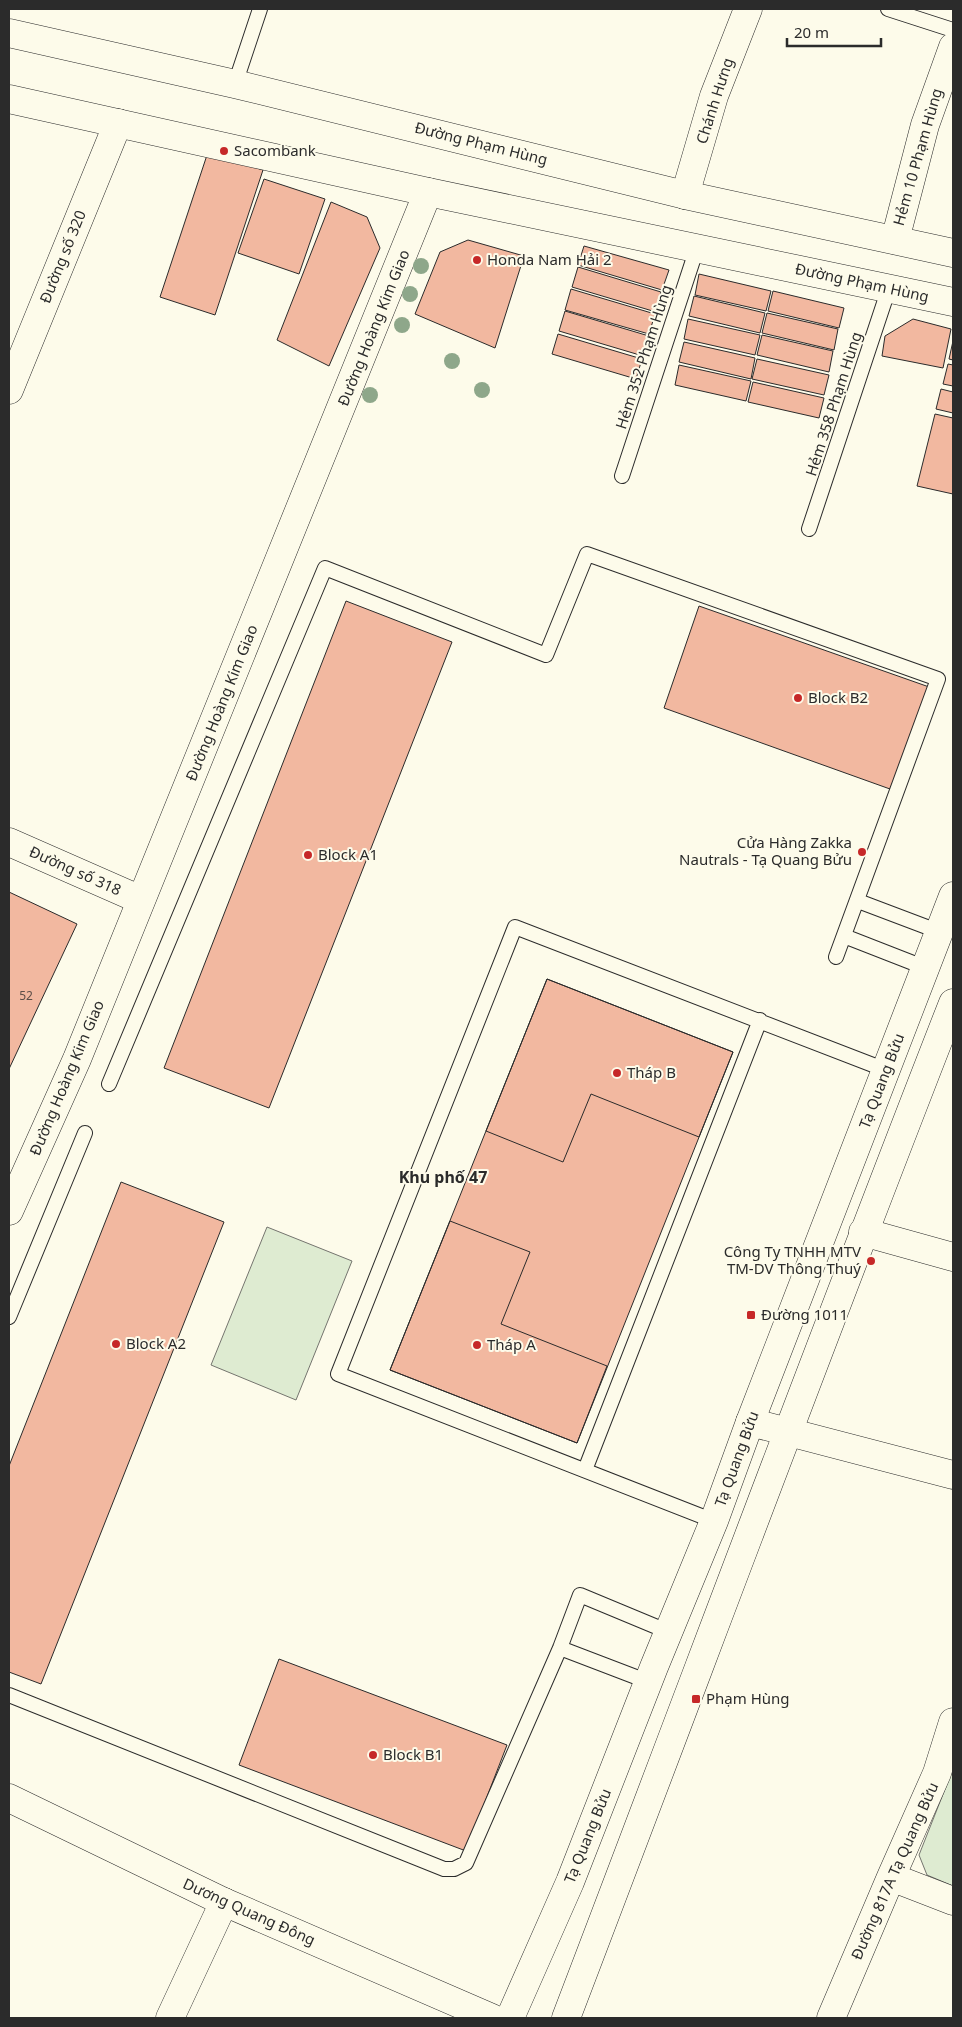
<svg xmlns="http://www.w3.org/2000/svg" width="962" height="2027" font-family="'Noto Sans',sans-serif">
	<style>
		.green { fill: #deebd1; stroke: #74746e }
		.building { fill: #f2b8a0; stroke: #2b2b2b }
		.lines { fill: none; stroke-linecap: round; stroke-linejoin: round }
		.service-casing { stroke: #2b2b2b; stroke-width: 16 }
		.minor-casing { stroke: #2b2b2b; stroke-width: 29 }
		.tertiary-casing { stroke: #2b2b2b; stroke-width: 29 }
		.secondary-casing { stroke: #2b2b2b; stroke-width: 29 }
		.primary-casing { stroke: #2b2b2b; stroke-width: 29 }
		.service { stroke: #fdfbea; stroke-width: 14 }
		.minor { stroke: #fdfbea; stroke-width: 28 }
		.tertiary { stroke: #fdfbea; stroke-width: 28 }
		.secondary { stroke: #fdfbea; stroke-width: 28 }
		.primary { stroke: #fdfbea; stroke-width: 28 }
		.tree { fill: #8ea78a }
		.poi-dot { fill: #c62828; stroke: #fdfbea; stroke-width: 2 }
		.labels { text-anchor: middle; stroke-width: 4; stroke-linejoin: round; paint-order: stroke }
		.number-label { font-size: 12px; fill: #5d4e48 }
		.street-label { font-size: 15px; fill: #2b2b2b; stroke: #fdfbea }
		.poi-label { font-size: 15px; fill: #2b2b2b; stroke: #fdfbea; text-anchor: start }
		.neighbourhood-label { font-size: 16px; font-weight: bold; fill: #2b2b2b; stroke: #fdfbea }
	</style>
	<rect width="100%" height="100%" fill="#fdfbea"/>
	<!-- green -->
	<path class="green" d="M267,1227L352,1261L296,1400L211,1365Z
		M953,1769V1886L927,1875L919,1855Z"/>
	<!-- building -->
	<path class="building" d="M208,152L263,170L215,315L160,297Z
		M264,179L325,199L299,274L238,253Z
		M331,202L367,217L380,248L329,366L277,340Z
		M468,240L524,256L495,348L415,314L440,252Z
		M584,246L669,270L662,290L578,265Z
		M578,267L661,292L656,312L572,287Z
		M699,274L771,291L766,311L695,295Z
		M571,289L655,314L649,334L565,310Z
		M773,291L844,308L839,328L768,311Z
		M694,296L765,313L760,333L689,316Z
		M565,311L649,336L643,356L559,331Z
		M767,313L838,329L834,350L762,333Z
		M688,319L760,335L755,355L684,339Z
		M913,319L951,329L943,368L882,356L885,336Z
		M558,334L642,359L636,379L552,354Z
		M762,335L833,351L829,372L757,355Z
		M953,341V360L949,359Z
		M684,342L755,358L751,379L679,362Z
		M757,359L829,375L824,395L752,379Z
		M948,364L953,365V386L943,384Z
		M679,365L751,381L746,401L675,385Z
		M753,382L824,398L819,418L748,402Z
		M941,389L953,392V413L936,409Z
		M935,414L953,418V494L917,486Z
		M346,601L452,642L269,1108L164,1068Z
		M699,606L932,688L890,789L664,708Z
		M9,892L77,924L9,1069Z
		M547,979L733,1052L577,1443L390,1370Z
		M547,979L733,1052L699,1137L591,1094L563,1162L486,1131Z
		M121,1182L224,1222L41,1684L9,1672V1466Z
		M450,1221L530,1252L501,1324L607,1366L577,1443L390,1370Z
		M279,1659L507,1745L466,1851L239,1765Z"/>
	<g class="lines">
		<!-- service casing -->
		<g class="service-casing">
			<path id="service" d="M888,9L953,30
				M235,84L260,9
				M622,476L697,248
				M809,529L889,288
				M858,901L940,932
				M844,936L926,968
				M109,1084L325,568L546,655L587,554L938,679L836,957
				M9,1317L85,1133
				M585,1470L760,1020
				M714,1521L338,1374L515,927L886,1070
				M560,1648L649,1682
				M9,1695L444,1869H454L466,1863L560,1648L580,1595L669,1632"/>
		</g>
		<!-- minor casing -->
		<g class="minor-casing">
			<path id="minor" d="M685,195L714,96L748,9
				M895,240L925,125L953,47
				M9,390L118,123
				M9,842L141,900
				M9,1211L77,1059L428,192
				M863,1232L953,1257
				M750,1422L953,1475
				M891,1877L953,1901
				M170,2018L224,1902
				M831,2018L891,1877L937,1773L953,1722"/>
		</g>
		<!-- tertiary casing -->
		<g class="tertiary-casing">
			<path id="tertiary" d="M9,1798L224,1902L492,2018"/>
		</g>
		<!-- secondary casing -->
		<g class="secondary-casing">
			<path id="secondary" d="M510,2018L570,1882L654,1667L714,1521L750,1422L953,896
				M566,2018C695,1680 821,1340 953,1003"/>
		</g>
		<!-- primary casing -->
		<g class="primary-casing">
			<path id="primary" d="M9,33L235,84L685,195L953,253
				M9,99L428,192L953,302"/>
		</g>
		<!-- service -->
		<use href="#service" class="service"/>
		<!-- minor -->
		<use href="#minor" class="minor"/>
		<!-- tertiary -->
		<use href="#tertiary" class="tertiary"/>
		<!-- secondary -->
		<use href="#secondary" class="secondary"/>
		<!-- primary -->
		<use href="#primary" class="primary"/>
	</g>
	<!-- trees -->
	<g class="tree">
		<circle cx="421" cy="266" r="8"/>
		<circle cx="410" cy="294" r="8"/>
		<circle cx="402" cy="325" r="8"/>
		<circle cx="452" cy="361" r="8"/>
		<circle cx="482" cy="390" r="8"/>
		<circle cx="370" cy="395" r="8"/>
	</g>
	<!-- markers -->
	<g class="poi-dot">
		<circle cx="224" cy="151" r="5"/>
		<circle cx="477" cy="260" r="5"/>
		<circle cx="798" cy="698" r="5"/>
		<circle cx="862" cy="852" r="5"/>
		<circle cx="308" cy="855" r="5"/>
		<circle cx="617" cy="1073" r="5"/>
		<circle cx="871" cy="1261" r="5"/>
		<rect x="746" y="1310" width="10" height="10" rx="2.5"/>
		<circle cx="116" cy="1344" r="5"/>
		<circle cx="477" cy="1345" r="5"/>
		<rect x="691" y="1694" width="10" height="10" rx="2.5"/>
		<circle cx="373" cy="1755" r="5"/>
	</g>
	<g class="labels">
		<!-- number labels -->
		<g class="number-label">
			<text x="26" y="1000">52</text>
		</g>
		<!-- street labels -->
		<g class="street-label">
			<text transform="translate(715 101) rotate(-72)" y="5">Chánh Hưng</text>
			<text transform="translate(481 144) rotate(14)" y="5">Đường Phạm Hùng</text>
			<text transform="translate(918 157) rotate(-74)" y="5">Hẻm 10 Phạm Hùng</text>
			<text transform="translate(63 257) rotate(-68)" y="5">Đường số 320</text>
			<text transform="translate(862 283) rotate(12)" y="5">Đường Phạm Hùng</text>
			<text transform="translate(374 328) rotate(-68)" y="5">Đường Hoàng Kim Giao</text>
			<text transform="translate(644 357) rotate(-72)" y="5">Hẻm 352 Phạm Hùng</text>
			<text transform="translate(834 404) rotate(-72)" y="5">Hẻm 358 Phạm Hùng</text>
			<text transform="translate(222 703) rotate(-68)" y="5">Đường Hoàng Kim Giao</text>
			<text transform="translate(75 871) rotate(24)" y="5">Đường số 318</text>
			<text transform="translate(67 1078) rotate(-67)" y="5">Đường Hoàng Kim Giao</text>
			<text transform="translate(882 1081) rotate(-69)" y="5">Tạ Quang Bửu</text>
			<text transform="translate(737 1459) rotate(-70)" y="5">Tạ Quang Bửu</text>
			<text transform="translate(588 1836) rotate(-68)" y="5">Tạ Quang Bửu</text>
			<text transform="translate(895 1871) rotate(-66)" y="5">Đường 817A Tạ Quang Bửu</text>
			<text transform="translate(249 1912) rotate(24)" y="5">Dương Quang Đông</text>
		</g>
		<!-- poi labels -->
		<g class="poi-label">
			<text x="234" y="156">Sacombank</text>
			<text x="487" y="265">Honda Nam Hải 2</text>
			<text x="808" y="703">Block B2</text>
			<text x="852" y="848" text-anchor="end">Cửa Hàng Zakka<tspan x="852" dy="17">Nautrals - Tạ Quang Bửu</tspan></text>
			<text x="318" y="860">Block A1</text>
			<text x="627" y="1078">Tháp B</text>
			<text x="861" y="1257" text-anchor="end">Công Ty TNHH MTV<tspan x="861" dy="17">TM-DV Thông Thuý</tspan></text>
			<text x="761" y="1320">Đường 1011</text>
			<text x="126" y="1349">Block A2</text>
			<text x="487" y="1350">Tháp A</text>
			<text x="706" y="1704">Phạm Hùng</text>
			<text x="383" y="1760">Block B1</text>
		</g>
		<!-- neighbourhood labels -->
		<g class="neighbourhood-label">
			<text x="443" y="1183">Khu phố 47</text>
		</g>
	</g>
	<!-- border -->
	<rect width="962" height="2027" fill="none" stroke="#2b2b2b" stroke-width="20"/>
	<!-- scale -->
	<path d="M787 38v8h94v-8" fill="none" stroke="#2b2b2b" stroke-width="2.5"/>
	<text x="794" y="38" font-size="15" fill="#2b2b2b" stroke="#fdfbea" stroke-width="4" paint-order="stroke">20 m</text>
</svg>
